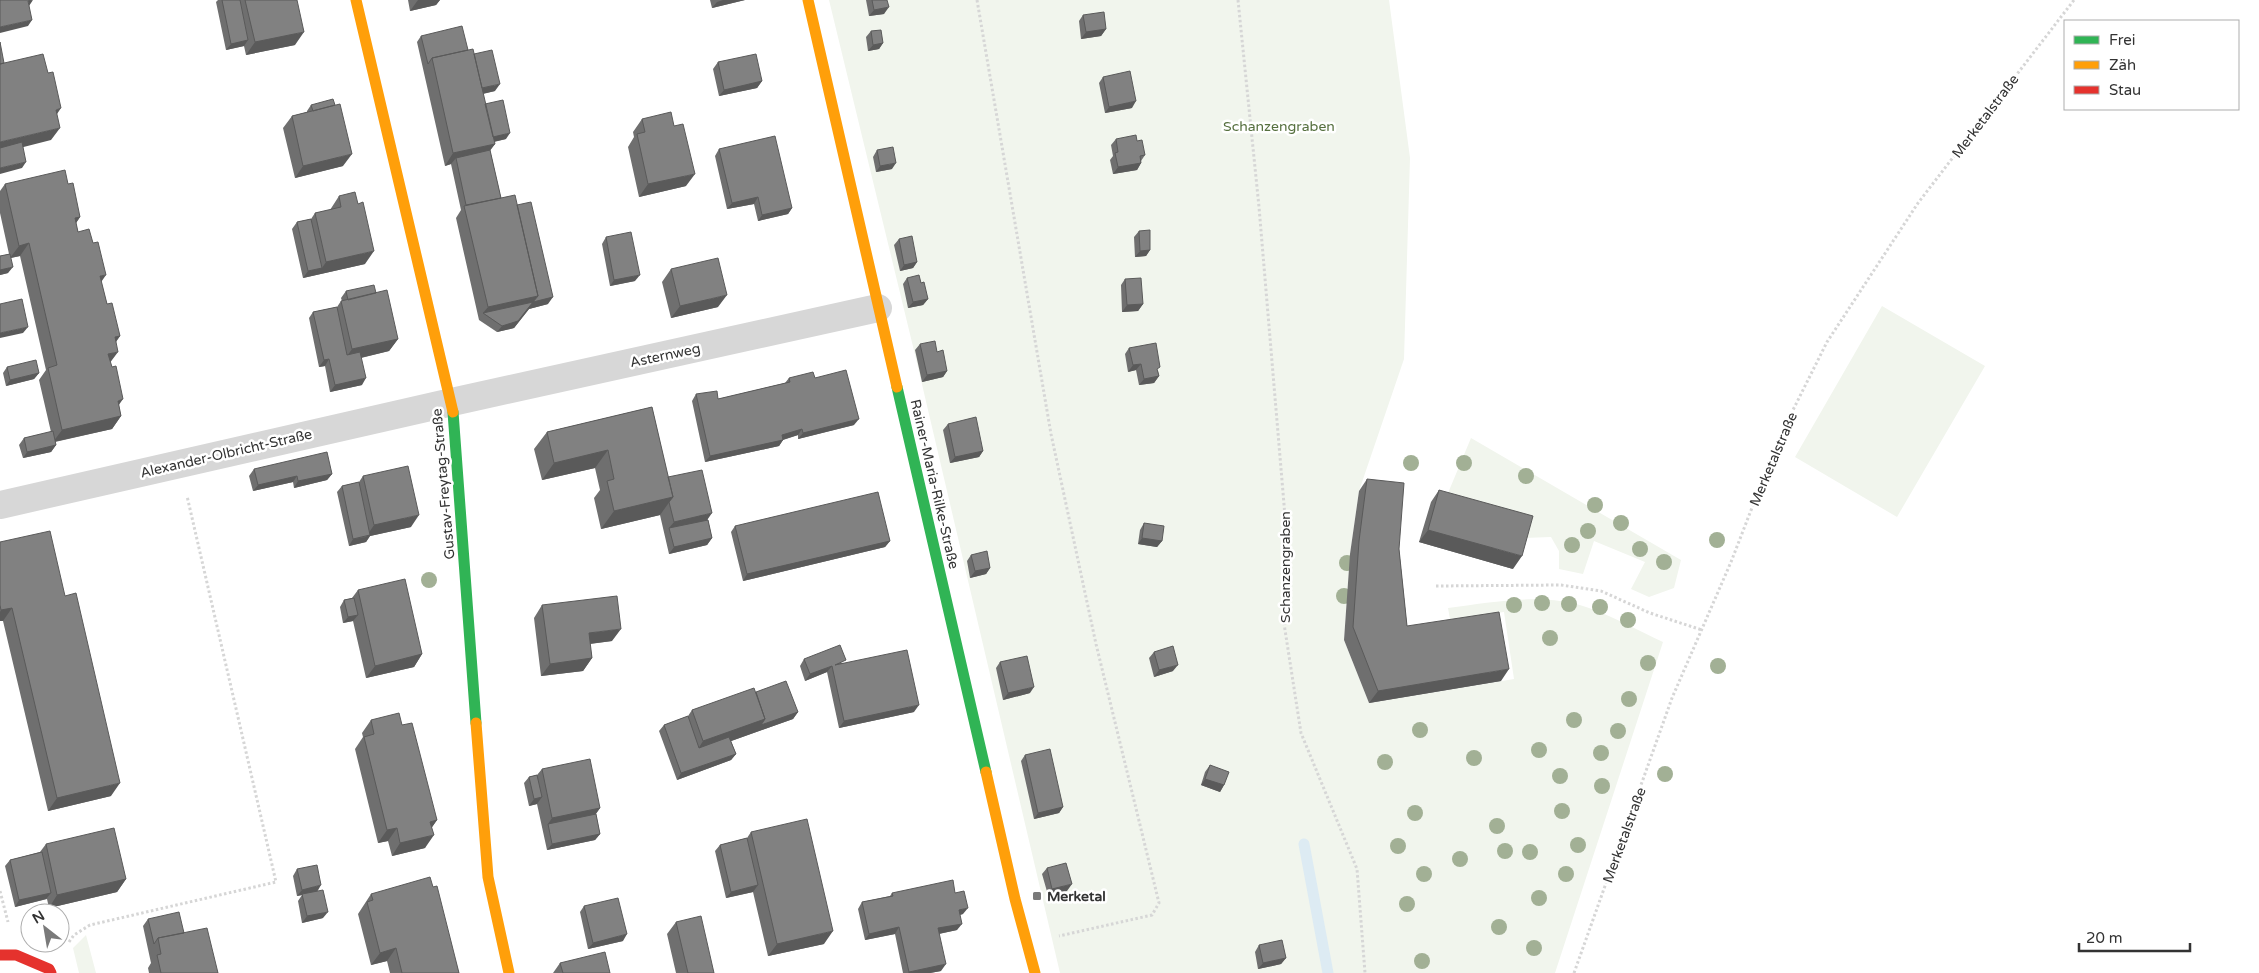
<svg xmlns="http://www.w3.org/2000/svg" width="2259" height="973" font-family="'Varela Round',sans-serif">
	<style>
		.green { fill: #f1f5ed }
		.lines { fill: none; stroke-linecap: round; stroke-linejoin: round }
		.stream { stroke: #ddebf3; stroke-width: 11 }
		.path { stroke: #d6d6d6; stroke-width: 3; stroke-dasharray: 2.5 2.5; stroke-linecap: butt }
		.street { stroke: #d7d7d7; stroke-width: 28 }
		.fast { stroke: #30b455; stroke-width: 11 }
		.slow { stroke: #ff9f0a; stroke-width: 11 }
		.jam { stroke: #e5322d; stroke-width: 11 }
		.tree { fill: #a2b095 }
		.wall { fill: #6f6f6f }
		.shaded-wall { fill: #5a5a5a }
		.building { fill: #818181; stroke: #5a5a5a }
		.poi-dot { fill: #7a7a7a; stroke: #fff; stroke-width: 2 }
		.labels { text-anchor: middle; stroke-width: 5; stroke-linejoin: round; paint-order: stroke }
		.street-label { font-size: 14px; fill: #333; stroke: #fff }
		.park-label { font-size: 14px; fill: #56703f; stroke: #fff }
		.poi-label { font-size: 14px; font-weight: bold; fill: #333; stroke: #fff; text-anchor: start }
	</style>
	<rect width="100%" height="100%" fill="#fff"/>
	<!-- green -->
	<path class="green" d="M829,0H1389L1410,158L1404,359L1359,491L1350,554L1344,640L1369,703L1514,679L1504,612L1450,619L1448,608C1494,602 1544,592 1589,608C1614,617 1639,631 1663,642L1555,973H1060L917,363Z
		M1882,306L1985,366L1897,517L1795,457Z
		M1471,438L1681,560L1674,588L1649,597L1631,589L1645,562L1594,541L1583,574L1559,569V551L1551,537L1522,538L1443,505Z
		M86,935L96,973H79L73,948Z"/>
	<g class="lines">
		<!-- stream -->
		<path class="stream" d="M1304,844L1328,973"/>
		<!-- path -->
		<path class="path" d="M977,0L1051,434L1096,644L1159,903L1152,915L1059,936
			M1238,0L1259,207L1287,540L1283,617L1301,733L1357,869L1365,973
			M1436,586L1561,585L1601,591L1650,613L1702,630
			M0,891L8,922
			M69,942L74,935L90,925L276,882L187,496
			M1574,973L1672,698L1731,562L1779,438L1827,342L1918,203L2074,0"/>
		<!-- street -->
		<path class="street" d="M0,505L452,402L878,308"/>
		<!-- fast -->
		<path class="fast" d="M897,387L986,772
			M453,412L476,723"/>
		<!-- slow -->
		<path class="slow" d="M356,0L453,412
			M808,0L897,387
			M476,723L488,877L509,973
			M986,772L1015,899L1035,973"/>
		<!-- jam -->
		<path class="jam" d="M0,955H16L49,969L51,973"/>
	</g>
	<!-- trees -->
	<g class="tree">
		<circle cx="1411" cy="463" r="8"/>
		<circle cx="1464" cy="463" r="8"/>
		<circle cx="1526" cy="476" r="8"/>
		<circle cx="1595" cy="505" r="8"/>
		<circle cx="1621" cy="523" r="8"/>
		<circle cx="1588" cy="531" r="8"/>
		<circle cx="1717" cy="540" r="8"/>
		<circle cx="1572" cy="545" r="8"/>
		<circle cx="1640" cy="549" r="8"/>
		<circle cx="1664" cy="562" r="8"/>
		<circle cx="1347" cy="563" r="8"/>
		<circle cx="429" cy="580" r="8"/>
		<circle cx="1344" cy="596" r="8"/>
		<circle cx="1542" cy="603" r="8"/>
		<circle cx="1569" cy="604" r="8"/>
		<circle cx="1514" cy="605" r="8"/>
		<circle cx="1600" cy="607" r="8"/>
		<circle cx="1628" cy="620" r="8"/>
		<circle cx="1550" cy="638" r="8"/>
		<circle cx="1648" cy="663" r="8"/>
		<circle cx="1718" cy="666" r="8"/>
		<circle cx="1629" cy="699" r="8"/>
		<circle cx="1574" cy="720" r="8"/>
		<circle cx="1420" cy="730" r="8"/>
		<circle cx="1618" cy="731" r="8"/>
		<circle cx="1539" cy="750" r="8"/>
		<circle cx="1601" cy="753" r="8"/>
		<circle cx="1474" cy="758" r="8"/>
		<circle cx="1385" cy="762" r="8"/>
		<circle cx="1665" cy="774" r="8"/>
		<circle cx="1560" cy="776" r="8"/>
		<circle cx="1602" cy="786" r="8"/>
		<circle cx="1562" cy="811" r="8"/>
		<circle cx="1415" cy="813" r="8"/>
		<circle cx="1497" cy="826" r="8"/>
		<circle cx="1578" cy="845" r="8"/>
		<circle cx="1398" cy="846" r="8"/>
		<circle cx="1505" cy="851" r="8"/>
		<circle cx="1530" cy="852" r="8"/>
		<circle cx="1460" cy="859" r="8"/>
		<circle cx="1424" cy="874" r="8"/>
		<circle cx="1566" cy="874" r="8"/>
		<circle cx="1539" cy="898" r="8"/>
		<circle cx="1407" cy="904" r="8"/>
		<circle cx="1499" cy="927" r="8"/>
		<circle cx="1534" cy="948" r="8"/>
		<circle cx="1422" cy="961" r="8"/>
	</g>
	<!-- wall -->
	<path class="wall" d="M218,0H297L295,45L246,55L244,46L226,50L216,2Z
		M408,0H440L436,5L410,11Z
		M710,0H745L712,8Z
		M866,0H887L884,14L869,16Z
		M1083,15L1106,29L1101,36L1081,39L1079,21Z
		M871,31L883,43L879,49L868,51L866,37Z
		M421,36L468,50L474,54L495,91L483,94L485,104L506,139L494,142L495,144L490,150L501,198L517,205L548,304L529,309L514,328L497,332L479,320L456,218L461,210L451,164L445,166L417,42Z
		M718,62L762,81L757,88L719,96L713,69Z
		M1103,77L1132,108L1105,113L1099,83Z
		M311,105L343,166L295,178L283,128L292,116L307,112V111Z
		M642,119L674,126L686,186L639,197L628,147L634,137L633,132Z
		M1116,139L1137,141L1145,155L1141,161V163L1137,170L1113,174L1110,160L1113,156L1111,145Z
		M719,149L792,208L788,214L758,221L754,204L727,209L715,156Z
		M877,150L892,169L876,172L873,157Z
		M5,184H68L80,217L76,223L78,232L101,281L107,304L120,336L116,342L110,362L121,416L112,429L55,442L56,445L51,452L23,458L19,445L24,438L51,432L39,380L46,370L20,256L11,258L8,273L0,275V256L9,254L0,213V191Z
		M339,196L365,264L303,278L292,229L297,222L311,219L315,213L330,210Z
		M1139,231L1150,250L1146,256L1135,257L1134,237Z
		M606,237L635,281L610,286L602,244Z
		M899,239L917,262L913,268L900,271L894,245Z
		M671,269L718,307L671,318L662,282Z
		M907,278L921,283L928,299L923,305L908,308L903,284Z
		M1125,279L1143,304L1138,311L1122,312L1121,285Z
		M346,291L376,293L398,339L389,351L361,358L362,385L330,392L325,366L319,367L309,318L313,312L337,307L341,301H342L341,298Z
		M920,344L937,352L947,371L943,377L922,382L915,350Z
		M1129,348L1158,371L1159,376L1154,383L1139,385L1136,370L1128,372L1125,354Z
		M7,367L39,373L34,379L6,386L3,373Z
		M789,378H815L854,425L798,439V435L783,440L779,446L705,462L692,401L696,394L718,399L785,383Z
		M652,407L668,477L708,520L712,538L707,545L669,554L660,515L601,529L594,498L600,490L595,468L542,480L534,449L547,432Z
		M948,424L983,451L979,457L950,463L943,430Z
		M254,469L332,474L327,480L294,488L293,482L253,491L249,476Z
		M363,476L411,527L370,536L366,542L349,546L337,492L342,486L359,482Z
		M1367,479L1399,549L1407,626L1501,681L1369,703L1344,640L1350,554L1359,491Z
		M1439,490L1513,569L1419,542L1431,502Z
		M1144,523L1162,541L1157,547L1138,544L1140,530Z
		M735,526L890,541L885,547L743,581L731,532Z
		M0,542L111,796L48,811L3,621H0Z
		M971,555L990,568L986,574L970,578L967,561Z
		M358,590L422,654L414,667L366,678L353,621L343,623L340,607L344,600L352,598Z
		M542,605L612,641L590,644L592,658L583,671L541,676L534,618Z
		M1154,652L1173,671L1154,677L1149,658Z
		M804,659L844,663L914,712L839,728L827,672L805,681L800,666Z
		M1000,662L1030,693L1003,700L996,668Z
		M756,692L798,712L793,719L731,741L736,754L731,760L677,780L659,731L664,725L688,716L692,710Z
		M371,720L402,725L437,820L432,827L425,848L392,856L388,841L378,843L355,749L363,737L362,733Z
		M1025,755L1063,807L1059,813L1034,819L1021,761Z
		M1210,765L1224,785L1220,792L1201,785L1205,772Z
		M542,769L600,808L596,814L600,834L595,840L547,850L537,804L529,806L524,783L529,777L537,775Z
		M751,832L824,944L768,956L753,892L726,898L715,851L720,845L747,838Z
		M46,844L126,879L117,892L49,908L47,899L15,907L5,866L10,860L40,852Z
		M1047,868L1067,891L1048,895L1042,874Z
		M297,869L317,891L323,918L302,923L298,901L302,895L297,896L293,876Z
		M433,887L459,973H390L387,961L371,965L358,914L371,894Z
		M892,893H955L963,914L960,915L957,930L939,934L941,971L930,973H903L895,934L865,940L858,909L862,902L890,896Z
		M584,906L623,941L588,949L580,912Z
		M148,919L184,933L218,973H149L148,968L151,963L143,926Z
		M676,922L714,973H676L667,934Z
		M1259,945L1286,958L1281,964L1258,969L1255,952Z
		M560,963L610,973H553Z"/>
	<!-- shaded-wall -->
	<path class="shaded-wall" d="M33,0L29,6L28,1Z
		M418,0H440L436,5L410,11Z
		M723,0H745L712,8L717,2Z
		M889,7L884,14L869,16L874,10Z
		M32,20L28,26L0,33V27Z
		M1106,29L1101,36L1081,39L1086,32Z
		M304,32L295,45L246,55L255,42Z
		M248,40L244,46L226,50L231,44Z
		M883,43L879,49L868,51L873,45Z
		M762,81L757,88L719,96L724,90Z
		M500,84L495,91L472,96L476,90Z
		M1136,101L1132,108L1105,113L1109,107Z
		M61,108L53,120L56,110Z
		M60,128L51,140L0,153V142Z
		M510,133L506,139L483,144L487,138Z
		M495,144L486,156L456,158L451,164L445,166L453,153Z
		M352,154L343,166L295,178L303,166Z
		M26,162L22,168L0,174V168Z
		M896,163L892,169L876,172L880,166Z
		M1141,163L1137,170L1113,174L1118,167Z
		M695,174L686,186L639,197L648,184Z
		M758,197L754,204L727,209L732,203Z
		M792,208L788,214L758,221L762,215Z
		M80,217L72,229L75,218Z
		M29,243L20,256L10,258L19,246Z
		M1150,250L1146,256L1135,257L1140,251Z
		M374,251L365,264L303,278L308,271L322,268L326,262Z
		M917,262L913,268L900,271L904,265Z
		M13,267L8,273L0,275V270Z
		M106,275L97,288L100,276Z
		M640,275L635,281L610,286L614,280Z
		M727,295L718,307L671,318L680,306Z
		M538,296L553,297L548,304L529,309L514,328L497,332L502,326L483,313L488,307Z
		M928,299L923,305L908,308L913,302Z
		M1143,304L1138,311L1122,312L1127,305Z
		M28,327L23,333L0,338V333Z
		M120,336L111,348L115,337Z
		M398,339L389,351L343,362L352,349Z
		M118,352L109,364L108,354Z
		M329,359L325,366L319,367L324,360Z
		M1141,364L1136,370L1128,372L1133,365Z
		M947,371L943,377L922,382L927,375Z
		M39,373L34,379L6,386L10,380Z
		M1159,376L1154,383L1139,385L1144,379Z
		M366,378L362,385L330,392L335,385Z
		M123,399L114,412L118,401Z
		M121,416L112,429L53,442L62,430Z
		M859,419L854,425L798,439L803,433Z
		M802,429L798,435L782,440H783L779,446L705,462L710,456Z
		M56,445L51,452L23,458L27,452Z
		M608,450L595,468L542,480L554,463Z
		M983,451L979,457L950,463L955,457Z
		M332,474L327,480L294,488L298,481Z
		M297,476L293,482L253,491L258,485Z
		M673,497L660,515L601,529L614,511Z
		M712,513L703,526L669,528L674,522Z
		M419,515L411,527L370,536L366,542L349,546L353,539L366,537L374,525Z
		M1428,530L1522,556L1513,569L1419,542Z
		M712,538L707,545L669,554L674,547Z
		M1142,538L1162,541L1157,547L1138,544Z
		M890,541L885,547L743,581L747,574Z
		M990,568L986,574L970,578L975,571Z
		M12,608L3,621H0V612L1,610Z
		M358,615L353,621L343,623L348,617Z
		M621,629L612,641L580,645L589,633Z
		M422,654L414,667L366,678L375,666Z
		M592,658L583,671L541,676L550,664Z
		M1178,665L1173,671L1154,677L1159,670Z
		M832,666L827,672L805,681L810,674Z
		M1509,669L1501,681L1369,703L1378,691Z
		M1034,687L1030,693L1003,700L1008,693Z
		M919,705L914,712L839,728L844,721Z
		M798,712L793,719L695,754L703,741L765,719Z
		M736,754L731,760L677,780L681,773Z
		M1205,779L1224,785L1220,792L1201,785Z
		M120,783L111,796L48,811L57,798Z
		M542,797L537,804L529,806L534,799Z
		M1063,807L1059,813L1034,819L1038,813Z
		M600,808L591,820L548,824L552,818Z
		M437,820L428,833L430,822Z
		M397,828L388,841L378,843L387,830Z
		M600,834L595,840L547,850L552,844Z
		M434,835L425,848L392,856L400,843Z
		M126,879L117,892L49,908L57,895Z
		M1072,884L1067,891L1048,895L1052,889Z
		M321,885L317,892L297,896L302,890Z
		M758,885L753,892L726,898L731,892Z
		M51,893L46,899L15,907L19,900Z
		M968,908L963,914L954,916L959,910Z
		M328,912L323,918L302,923L307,916Z
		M962,924L957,930L933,935L938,928Z
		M899,927L895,934L865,940L869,934Z
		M833,931L824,944L768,956L777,944Z
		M627,934L623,941L588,949L593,943Z
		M396,948L387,961L371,965L380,953Z
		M1286,958L1281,964L1258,969L1263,963Z
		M946,964L941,971L930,973H908L909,972Z"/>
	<!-- building -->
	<path class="building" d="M0,0H32L28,1L32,20L0,27Z
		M222,0H240L248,40L231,44Z
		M245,0H297L304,32L255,42Z
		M872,0H887L889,7L874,10Z
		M1104,12L1106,29L1086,32L1083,15Z
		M462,26L468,50L432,58L428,64L421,36Z
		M881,30L883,43L873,45L871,31Z
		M0,42L4,63L0,64Z
		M473,49L495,144L453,153L432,58Z
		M492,50L500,84L482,88L474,54Z
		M43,54L48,73L53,72L61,108L56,110L60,128L0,142V64Z
		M756,54L762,81L724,90L718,62Z
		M1130,71L1136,101L1109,107L1103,77Z
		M333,99L335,105L313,111L311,105Z
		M503,100L510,133L493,137L485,104Z
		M340,104L352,154L303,166L292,116Z
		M671,112L674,126L683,124L695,174L648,184L637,134L645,132L642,119Z
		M1136,135L1137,141L1142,140L1145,155L1140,156L1141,163L1118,167L1115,153L1118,152L1116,139Z
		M775,136L792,208L762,215L758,197L732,203L719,149Z
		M22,142L26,162L0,168V148Z
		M893,147L896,163L880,166L877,150Z
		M490,150L501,198L466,205L456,158Z
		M65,170L68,184L73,183L80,217L75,218L78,232L89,229L93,243L98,242L106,275L100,276L107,304L112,303L120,336L115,337L118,352L108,354L112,367L116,366L123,399L118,401L121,416L62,430L48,368L57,365L29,243L19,246L5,184Z
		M355,192L358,204L363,202L374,251L326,262L315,213L341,207L339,196Z
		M515,195L538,296L488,307L464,206Z
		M531,202L553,297L533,302L538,296L517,205Z
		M311,219L322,268L308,271L297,222Z
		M1150,230V250L1140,251L1139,231Z
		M631,232L640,275L614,280L606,237Z
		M912,236L917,262L904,265L899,239Z
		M10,254L13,267L0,270V256Z
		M718,258L727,295L680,306L671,269Z
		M919,275L921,283L924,282L928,299L913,302L907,278Z
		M1141,278L1143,304L1127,305L1125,279Z
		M374,285L376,293L348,300L346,291Z
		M387,290L398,339L352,349L341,301Z
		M22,299L28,327L0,333V304Z
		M533,302L518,321L502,326L483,313Z
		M337,307L347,355L360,352L366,378L335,385L329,359L324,360L313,312Z
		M935,341L937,352L943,350L947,371L927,375L920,344Z
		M1156,343L1160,367L1157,369L1159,376L1144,379L1141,364L1133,365L1129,348Z
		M36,360L39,373L10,380L7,367Z
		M846,370L859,419L803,433L802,429L782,435L783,440L710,456L696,394L717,391L718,399L790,382L789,378L813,372L815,378Z
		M652,407L673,497L614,511L607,481L614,479L608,450L554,463L547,432Z
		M976,417L983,451L955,457L948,424Z
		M53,431L56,445L27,452L24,438Z
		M327,452L332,474L298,481L297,476L258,485L254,469Z
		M408,466L419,515L374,525L363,476Z
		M702,470L712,513L674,522L669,502L673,497L668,477Z
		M1367,479L1404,483L1399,549L1407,626L1499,612L1509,669L1378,691L1353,627L1359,541Z
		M359,482L370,535L353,539L342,486Z
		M1439,490L1533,516L1522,556L1428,530Z
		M878,492L890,541L747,574L735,526Z
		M708,520L712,538L674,547L669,528Z
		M1144,523L1164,526L1162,541L1142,538Z
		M50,531L65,596L76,593L120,783L57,798L12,608L1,610L0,605V542Z
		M987,551L990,568L975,571L971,555Z
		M405,579L422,654L375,666L358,590Z
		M617,596L621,629L589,633L592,658L550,664L542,605Z
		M354,598L358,615L348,617L344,600Z
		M840,645L846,660L835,665L907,650L919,705L844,721L832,666L810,674L804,659Z
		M1173,646L1178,665L1159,670L1154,652Z
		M1027,656L1034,687L1008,693L1000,662Z
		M786,681L798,712L761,725L765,719L756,692Z
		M754,688L765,719L703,741L692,710Z
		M399,713L402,725L412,723L437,820L430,822L434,835L400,843L397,828L387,830L364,737L374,734L371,720Z
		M688,716L699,748L729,737L736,754L681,773L664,725Z
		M1050,749L1063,807L1038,813L1025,755Z
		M590,759L600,808L552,818L542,769Z
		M1210,765L1229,772L1224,785L1205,779Z
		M537,775L542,797L534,799L529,777Z
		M596,814L600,834L552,844L548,824Z
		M807,819L833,931L777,944L751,832Z
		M114,828L126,879L57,895L46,844Z
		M747,838L758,885L731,892L720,845Z
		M42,852L51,893L19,900L10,860Z
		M1066,863L1072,884L1052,889L1047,868Z
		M317,865L321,885L302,890L297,869Z
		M430,877L433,887L437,886L459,973H402L396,948L380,953L367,902L373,900L371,894Z
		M953,880L955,893L964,891L968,908L959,910L962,924L938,928L946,964L909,972L899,927L869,934L862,902L893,896L892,893Z
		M323,890L328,912L307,916L302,894Z
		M618,898L627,934L593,943L584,906Z
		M179,912L184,933L158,938L154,944L148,919Z
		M701,916L714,973H688L676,922Z
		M207,928L218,973H161L157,955L161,954L158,938Z
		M1282,940L1286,958L1263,963L1259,945Z
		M605,952L610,973H563L560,963Z"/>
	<!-- markers -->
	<rect class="poi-dot" x="1032" y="891" width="10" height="10" rx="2.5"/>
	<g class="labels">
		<!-- street labels -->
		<g class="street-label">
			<text transform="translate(1985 116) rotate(-53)" y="5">Merketalstraße</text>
			<text transform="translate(665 355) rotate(-12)" y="5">Asternweg</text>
			<text transform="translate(226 453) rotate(-13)" y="5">Alexander-Olbricht-Straße</text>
			<text transform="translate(1773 459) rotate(-67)" y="5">Merketalstraße</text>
			<text transform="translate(443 484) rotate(-95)" y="5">Gustav-Freytag-Straße</text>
			<text transform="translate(935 484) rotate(77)" y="5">Rainer-Maria-Rilke-Straße</text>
			<text transform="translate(1285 567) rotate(-90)" y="5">Schanzengraben</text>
			<text transform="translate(1624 835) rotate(-70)" y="5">Merketalstraße</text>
		</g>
		<!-- park labels -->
		<g class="park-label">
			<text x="1279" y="131">Schanzengraben</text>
		</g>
		<!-- poi labels -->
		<g class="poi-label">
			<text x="1047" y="901">Merketal</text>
		</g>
	</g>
	<!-- legend -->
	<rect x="2064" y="20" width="175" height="90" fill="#ffffff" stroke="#adadad"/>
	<rect x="2074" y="36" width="25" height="8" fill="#30b455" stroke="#adadad"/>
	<text x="2109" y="45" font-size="15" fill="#333333">Frei</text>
	<rect x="2074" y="61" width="25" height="8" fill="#ff9f0a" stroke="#adadad"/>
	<text x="2109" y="70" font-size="15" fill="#333333">Zäh</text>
	<rect x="2074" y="86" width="25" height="8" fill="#e5322d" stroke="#adadad"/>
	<text x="2109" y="95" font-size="15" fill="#333333">Stau</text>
	<!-- north arrow -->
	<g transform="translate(45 928) rotate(329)"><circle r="24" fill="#ffffff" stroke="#adadad"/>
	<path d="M0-4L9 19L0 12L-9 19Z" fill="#7a7a7a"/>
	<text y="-8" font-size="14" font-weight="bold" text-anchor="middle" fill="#333333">N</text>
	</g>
	<!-- scale -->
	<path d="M2079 943v8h111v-8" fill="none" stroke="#333333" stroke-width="2.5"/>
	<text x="2086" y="943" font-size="15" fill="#333333" stroke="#ffffff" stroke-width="4" paint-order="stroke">20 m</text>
</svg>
